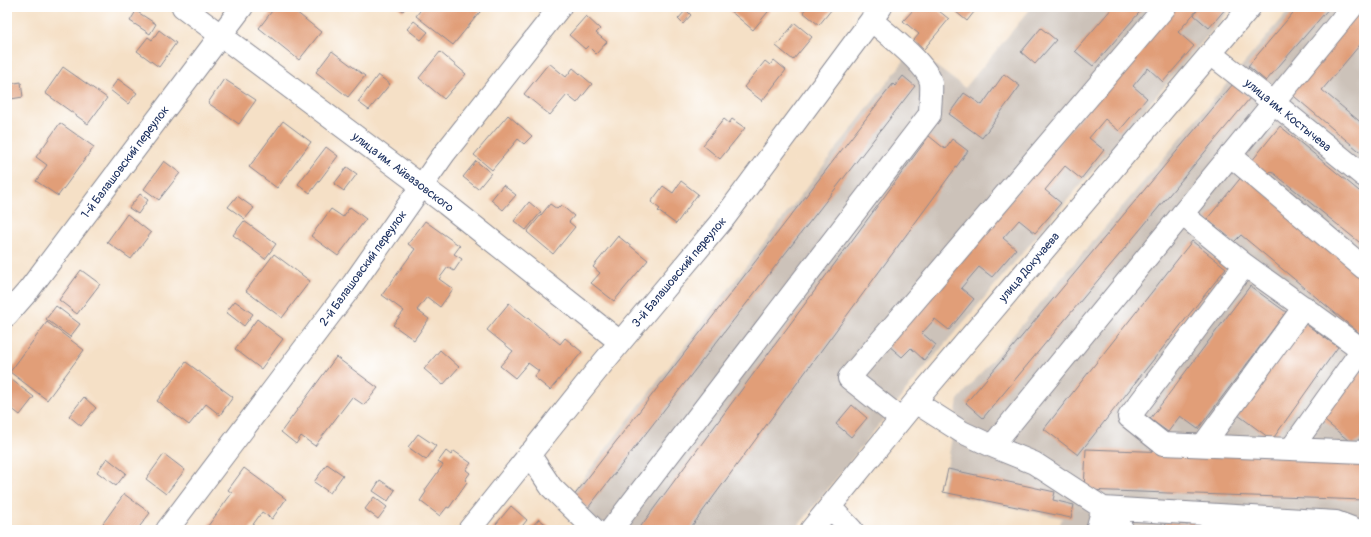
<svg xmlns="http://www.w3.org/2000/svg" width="1371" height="537" font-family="Pangolin,sans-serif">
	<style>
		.industrial { fill: #ccc2b9 }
		.building { fill: #e19e78 }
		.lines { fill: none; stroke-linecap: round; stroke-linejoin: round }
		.minor-casing { stroke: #888892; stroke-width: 24 }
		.minor { stroke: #fff; stroke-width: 22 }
		.labels { text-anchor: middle; stroke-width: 4; stroke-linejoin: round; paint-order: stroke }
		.street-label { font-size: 12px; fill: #1b2f5e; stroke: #fff }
	</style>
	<rect width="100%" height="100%" fill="#fff"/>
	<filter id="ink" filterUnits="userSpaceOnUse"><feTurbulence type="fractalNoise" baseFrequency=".025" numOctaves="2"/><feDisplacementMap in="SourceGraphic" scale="8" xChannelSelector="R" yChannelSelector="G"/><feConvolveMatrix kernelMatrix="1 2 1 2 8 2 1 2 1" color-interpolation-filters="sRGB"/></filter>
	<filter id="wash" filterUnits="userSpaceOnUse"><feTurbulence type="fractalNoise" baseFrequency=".012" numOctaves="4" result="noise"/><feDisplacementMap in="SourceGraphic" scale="16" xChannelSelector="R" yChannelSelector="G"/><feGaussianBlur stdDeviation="0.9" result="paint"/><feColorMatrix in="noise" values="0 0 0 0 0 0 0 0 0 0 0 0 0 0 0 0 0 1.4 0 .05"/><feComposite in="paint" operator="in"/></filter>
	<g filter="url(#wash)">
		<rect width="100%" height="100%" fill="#f5e0c6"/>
		<!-- industrial -->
		<path class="industrial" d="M1032,7H1232L921,372L795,530H596L569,497L913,49L965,88Z
			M1292,7H1364V530H1058L1062,518L941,493L947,467L958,400Z"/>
		<g id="blocks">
			<!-- building -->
			<path class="building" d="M275,7H290L321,32L299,60L259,28Z
				M398,7H407L403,11Z
				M423,7H484L453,45L416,16Z
				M732,7H772L753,30L729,10Z
				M807,7H829L832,9L819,25L803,12Z
				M916,7H934L949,19L924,49L914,40L919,34L903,21Z
				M950,7H978L967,21Z
				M1113,7H1144L1093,66L1075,51Z
				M1175,7H1227L1209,28L1194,15L1198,9L1178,32L1194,46L1163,82L1148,68L1133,86L1147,98L1119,131L1105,119L1089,138L1104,150L1081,179L1065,166L1045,190L1061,203L1035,233L1019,220L1003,238L1016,249L992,277L979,267L961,288L974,299L949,330L935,319L922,333L936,345L924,360L911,348L902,357L888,345Z
				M1298,7H1330L1266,81L1248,66Z
				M1361,7H1364V40L1322,90L1364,125V155L1289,92Z
				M686,10L691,15L683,24L678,19Z
				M136,11L156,24L150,34L130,21Z
				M586,16L600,29L596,33L607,42L596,54L588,46L585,49L569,35Z
				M414,21L428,32L421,40L407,29Z
				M795,23L812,37L793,60L776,46Z
				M1041,28L1056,40L1035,64L1021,52Z
				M159,30L176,43L159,67L137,51L148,37L152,40Z
				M332,51L365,76L348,97L316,72Z
				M440,52L466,74L444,99L419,78Z
				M774,60L786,70L762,101L744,87L765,61L770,65Z
				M549,63L566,77L573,68L592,84L577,103L567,95L550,115L524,94Z
				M63,67L107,98L88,124L45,93Z
				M1004,74L1020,86L982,138L949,114L964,93L982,105Z
				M378,75L390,84L369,110L358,102Z
				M903,76L915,86L588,508L573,497L885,94L893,84L895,86Z
				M118,79L137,93L128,104L110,90Z
				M224,79L256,100L239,124L208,103Z
				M21,82L23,97L11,99L9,84Z
				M1233,84L1250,98L983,418L966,403Z
				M508,115L532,136L524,144L518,139L492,170L474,155Z
				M724,119L729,123L732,119L745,128L720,159L703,145Z
				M283,121L311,142L277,188L249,167Z
				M60,123L94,147L58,196L36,181L47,165L36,157Z
				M1280,126L1364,195V246L1271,171L1267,175L1251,162Z
				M929,136L945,149L952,139L968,151L689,530H638Z
				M326,147L338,156L310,193L298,184Z
				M164,161L180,173L159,200L144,189Z
				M476,161L491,173L478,189L463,177Z
				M347,167L357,174L344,191L334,184Z
				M1243,175L1364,276V337L1241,235L1234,242L1207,219Z
				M681,181L698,194L676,224L658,211L660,209L651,202L663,186L673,193Z
				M503,185L516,195L503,210L491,200Z
				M140,194L148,200L138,214L129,208Z
				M237,196L254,208L245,219L228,207Z
				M529,202L541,212L526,230L514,221Z
				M550,204L557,209L561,205L574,216L569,222L575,227L553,254L527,232Z
				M350,207L366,219L338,256L311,236L331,209L343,217Z
				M127,214L151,233L131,259L107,242Z
				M244,221L276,244L265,259L233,235Z
				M425,221L460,246L454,254L462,259L454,271L448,267L439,279L453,289L440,307L427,297L417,310L429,319L414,340L393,325L404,311L382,295L415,249L408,244Z
				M618,236L648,260L614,301L591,283L600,273L593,267Z
				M1192,241L1226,268L1078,455L1044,429Z
				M274,254L310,281L282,318L246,291Z
				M81,270L100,284L77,314L59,300Z
				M1250,286L1286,312L1198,429L1180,416L1168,432L1150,419Z
				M235,301L253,314L244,326L226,312Z
				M509,303L560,344L565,338L582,352L550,390L534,377L539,371L528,363L515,378L500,366L513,351L487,330Z
				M56,306L80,324L70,337L46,319Z
				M257,319L283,339L261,369L235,349Z
				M47,322L84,350L47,400L10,372Z
				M1304,323L1338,347L1272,440L1238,415Z
				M440,350L459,367L443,385L424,369Z
				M336,357L378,388L364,405L352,397L315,446L301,436L296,444L281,432Z
				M186,362L233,397L220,415L206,404L189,425L157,401Z
				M1360,371L1364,374V434L1354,445L1320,417Z
				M8,377L34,397L20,415L7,405V379Z
				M84,397L96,408L81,426L69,416Z
				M852,405L867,418L851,437L836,424Z
				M418,434L436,446L426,460L408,447Z
				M1086,449L1364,459V500L1084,490Z
				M446,451L451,455L454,451L471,463L466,470L470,473L465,480L467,482L449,508L447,507L440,516L420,501L426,492L425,490L443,465L438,462Z
				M164,454L185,470L166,494L146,479Z
				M107,458L126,473L116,486L97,472Z
				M327,464L343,475L330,493L314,482Z
				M244,468L286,499L272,519L262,512L249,530H205L232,493L228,490Z
				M948,469L1055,492L1053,500L1074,505L1071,518L943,492Z
				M380,480L395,490L388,501L373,491Z
				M124,494L150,513L137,530H107L101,526Z
				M374,497L387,507L378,519L365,509Z
				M511,506L527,520L519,530H491Z
				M539,519L553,530L530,529Z
				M1188,520L1242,529V530H1165L1166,522L1188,525Z"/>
		</g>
	</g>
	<g filter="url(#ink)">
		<use href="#blocks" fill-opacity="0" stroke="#888892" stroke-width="1"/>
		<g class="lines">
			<!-- minor casing -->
			<g class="minor-casing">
				<path id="minor" d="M183,7L446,204L620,342
					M1211,54L1274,103L1364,176
					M1230,155L1364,268
					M1182,214L1245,265L1129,417L1163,444L1364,452
					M1245,265L1364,351
					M7,315L28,291L242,7
					M915,402L962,432L992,446L1034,463L1103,508L1123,530
					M901,419L849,378L1165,7
					M1203,445L1304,307
					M992,446L1352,7
					M1291,449L1362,350
					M529,454L551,487L595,530
					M830,507L852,530
					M167,530L353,284L444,154L560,7
					M469,530L602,364L725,217L881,7
					M611,530L930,114C930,104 932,92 931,83C929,66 884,31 871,20
					M811,530L915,402L1250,7
					M1097,530L1103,508L1336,522L1357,530"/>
			</g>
			<!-- minor -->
			<use href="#minor" class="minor"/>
		</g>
	</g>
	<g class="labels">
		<!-- street labels -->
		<g class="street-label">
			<text transform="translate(1288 115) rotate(39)" y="4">улица им. Костычева</text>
			<text transform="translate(125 162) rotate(-53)" y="4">1-й Балашовский переулок</text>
			<text transform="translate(403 172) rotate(37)" y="4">улица им. Айвазовского</text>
			<text transform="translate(1029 267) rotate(-50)" y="4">улица Докучаева</text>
			<text transform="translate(363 268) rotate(-54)" y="4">2-й Балашовский переулок</text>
			<text transform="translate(679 272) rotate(-50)" y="4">3-й Балашовский переулок</text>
		</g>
	</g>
	<!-- margin -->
	<rect width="1371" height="537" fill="none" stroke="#fff" stroke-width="24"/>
</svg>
